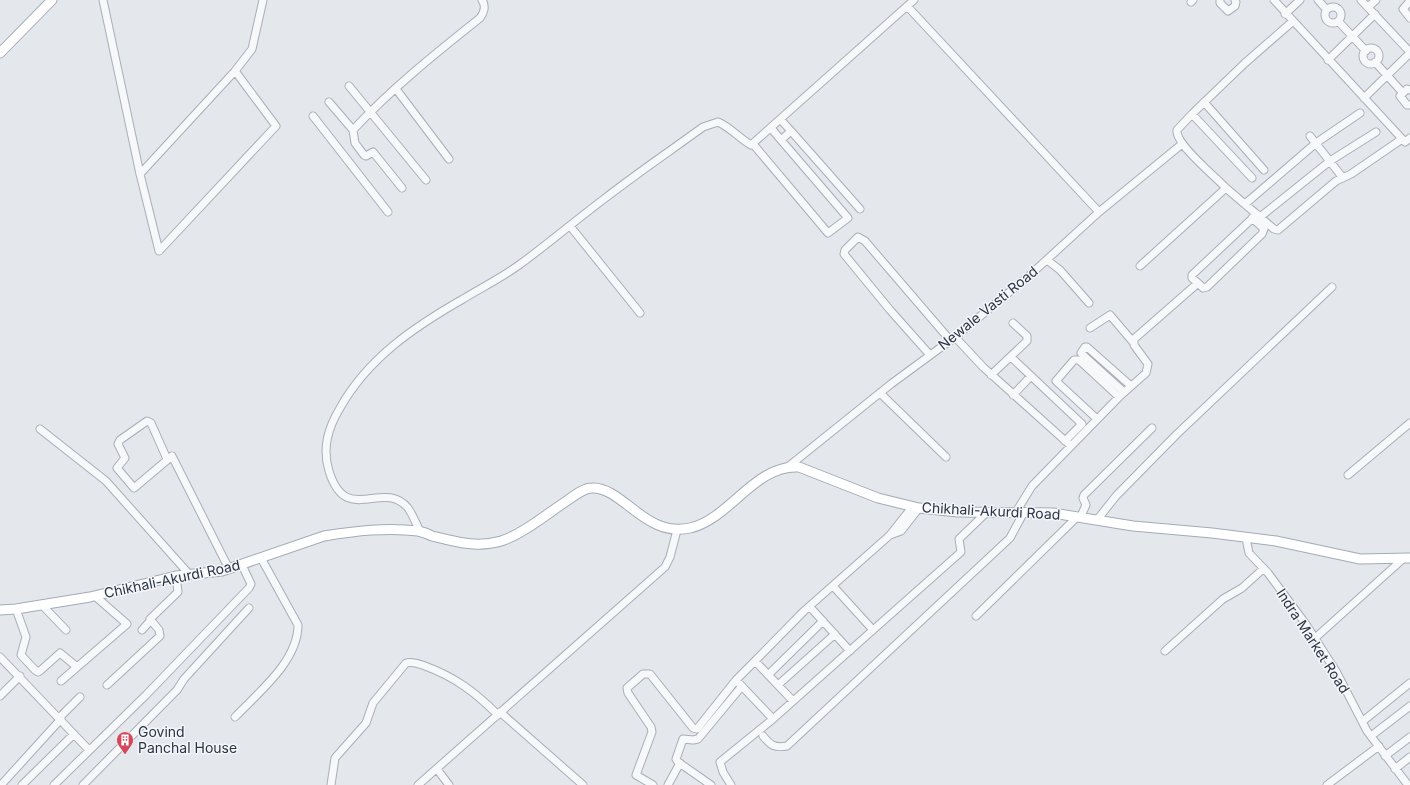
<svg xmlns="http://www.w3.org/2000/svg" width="1410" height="785" font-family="Inter,sans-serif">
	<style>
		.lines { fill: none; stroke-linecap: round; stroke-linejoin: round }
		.minor-casing { stroke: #a9aeb7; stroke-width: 9 }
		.major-casing { stroke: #a3abb8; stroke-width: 11 }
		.minor { stroke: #f7f8fa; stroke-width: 7 }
		.major { stroke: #fff; stroke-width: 9 }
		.labels { text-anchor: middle; stroke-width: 3; stroke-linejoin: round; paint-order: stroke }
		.street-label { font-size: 14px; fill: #2b3445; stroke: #f4f6f9 }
		.poi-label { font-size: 14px; fill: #2b3445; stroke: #f4f6f9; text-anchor: start }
	</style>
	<rect width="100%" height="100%" fill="#e4e7ec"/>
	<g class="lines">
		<!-- minor casing -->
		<g class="minor-casing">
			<path id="minor" d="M103,0L140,174L159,251
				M1220,0V3L1228,11L1235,6L1236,2L1235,0
				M1274,0L1405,142L1410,138
				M1318,0L1327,10
				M1361,0L1410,52
				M1410,1L1403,9L1410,18
				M1191,2L1193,0
				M907,6L1099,212
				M1368,7L1376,0
				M1325 15a8 8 0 1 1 16 0a8 8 0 1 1-16 0Z
				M1285,14L1300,0
				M1338,21L1366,51
				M1363 56a8 8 0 1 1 16 0a8 8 0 1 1-16 0Z
				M1328,60L1375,14
				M1375,62L1402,92
				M235,71L252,49L263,0
				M349,86L426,180
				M396,89L449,159
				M1410,90L1407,89L1400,96L1407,105H1410
				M1364,98L1410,53
				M329,102L353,130L355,143L364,155L366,156L373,152L402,188
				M1204,102L1264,170
				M313,116L388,212
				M781,120L791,131
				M771,128L781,140L791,131L860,209
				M353,130C391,89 436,53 480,18C484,13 486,6 482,0
				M1310,136L1343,178
				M753,144L828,233L848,218L781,140
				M140,174L235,71L276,126L159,251
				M1252,178L1192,114L1245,63L1292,22
				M1226,188L1274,229L1278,230L1336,181L1351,174L1402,139
				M1245,204L1316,143L1360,113
				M1260,217L1330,161L1376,132
				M570,226L640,313
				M1047,260L1060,270L1089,303
				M1140,266L1226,188C1216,177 1175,144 1177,130L1192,114
				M1198,283L1203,288L1207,287L1262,234L1264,229L1252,218
				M1090,328L1110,315L1133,342
				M955,337L983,367L1071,446
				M930,355L890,310L844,254L845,250L858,237L865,241L950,340
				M1011,357L1082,424L1065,441
				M991,375L1027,341V336L1013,323
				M1124,392L1081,353L1085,347H1087L1131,386
				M880,393L946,457
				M1013,395L1031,376
				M1097,419L1056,381L1074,360H1079L1119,397
				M40,429L106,481L189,574
				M167,459L151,423L147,421L120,440L118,444L125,458L117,468L134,488L172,456L229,569
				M789,466L891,384L955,337L1030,275L1099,212L1182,144
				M1348,475L1410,423
				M1016,512L1032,486L1119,397L1146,373L1148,364L1134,345V339L1198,283L1192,278V275L1257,214
				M1080,518L1086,505L1083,498L1084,495L1152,428
				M1097,520L1116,496L1177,434L1332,287
				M420,531C416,524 413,515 408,508C383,478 346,527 329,471C322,448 328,428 340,408C368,358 414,327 463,299C481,288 501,278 519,265C548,244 576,220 604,199C636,174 670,151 703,127L718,122C730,127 739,138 751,145L914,0
				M890,535L901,531L919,508
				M1246,538L1249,553L1268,573L1305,623L1337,673L1367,731L1408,785
				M42,605L66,630
				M810,607L850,651
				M16,609L26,637L21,655L35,670L38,672L41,670L60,653L77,667
				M976,616L1077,517
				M142,630L150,621
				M873,630L961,552L959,539L987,512
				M1314,639L1404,558
				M1165,651L1223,599L1242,588L1263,569
				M0,657L89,750
				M755,661L793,701
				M768,675L823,621
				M736,680L773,719L873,630L833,586
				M61,681L127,624L95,596
				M107,685L160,636L159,630L150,619L178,592L176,576
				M778,685L835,634
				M0,696L20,676
				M500,712L583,785
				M235,717C259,692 298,661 298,625L261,558
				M59,718L80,697
				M1363,721L1410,683
				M763,736C771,746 775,748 787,746L1010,538L1024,512
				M1371,736L1410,706
				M1385,756L1410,737
				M437,769L449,785
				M1395,769L1410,757
				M1,785L61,719
				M22,785L74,734
				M54,785L146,695L249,588L251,584L242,565
				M83,785L177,690L184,679L249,608
				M331,785L335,758L366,723L373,703L406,663C413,661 419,664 425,666C455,677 475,692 498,715
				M418,785L665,567L670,557L677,530
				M653,785L636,775L652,732L651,727L628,693L627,688L643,674H650L693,728L697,729L736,680L755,661L804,611L890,535L913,506
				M668,785L680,763
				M711,785L678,762L676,759L683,739L693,740L698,739L742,686
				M731,785L723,772L720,762L773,719
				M1327,785L1379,746"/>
		</g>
		<!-- major casing -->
		<g class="major-casing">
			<path id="major" d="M0,53L52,0
				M0,610L16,609L90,597L176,576L222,571L324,536C355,531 387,527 418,531C423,532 428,534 432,536C456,542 477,548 501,541C523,534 548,513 568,500C575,495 584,488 592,488C623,487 645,538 690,528C730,519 755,464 799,467L878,498L919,508L958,512L1053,513L1133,526L1212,533L1276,541L1360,559L1410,558"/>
		</g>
		<!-- minor -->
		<use href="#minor" class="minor"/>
		<!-- major -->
		<use href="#major" class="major"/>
	</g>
	<!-- icons -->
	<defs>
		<g id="building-pin" transform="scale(0.9)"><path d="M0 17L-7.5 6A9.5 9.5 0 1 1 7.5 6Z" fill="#d1495b" stroke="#f4f6f9"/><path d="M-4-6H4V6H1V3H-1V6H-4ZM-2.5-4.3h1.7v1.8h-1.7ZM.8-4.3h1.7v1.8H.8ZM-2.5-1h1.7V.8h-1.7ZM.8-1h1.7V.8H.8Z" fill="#fff"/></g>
	</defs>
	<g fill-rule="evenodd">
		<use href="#building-pin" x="125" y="740"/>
	</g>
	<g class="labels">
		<!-- street labels -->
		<g class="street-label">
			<text transform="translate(988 308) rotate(-39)" y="5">Newale Vasti Road</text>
			<text transform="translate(991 511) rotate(3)" y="5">Chikhali-Akurdi Road</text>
			<text transform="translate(172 579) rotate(-12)" y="5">Chikhali-Akurdi Road</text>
			<text transform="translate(1313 641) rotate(57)" y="5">Indra Market Road</text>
		</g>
		<!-- poi labels -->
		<g class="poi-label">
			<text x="138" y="737">Govind<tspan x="138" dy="16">Panchal House</tspan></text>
		</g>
	</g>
</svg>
